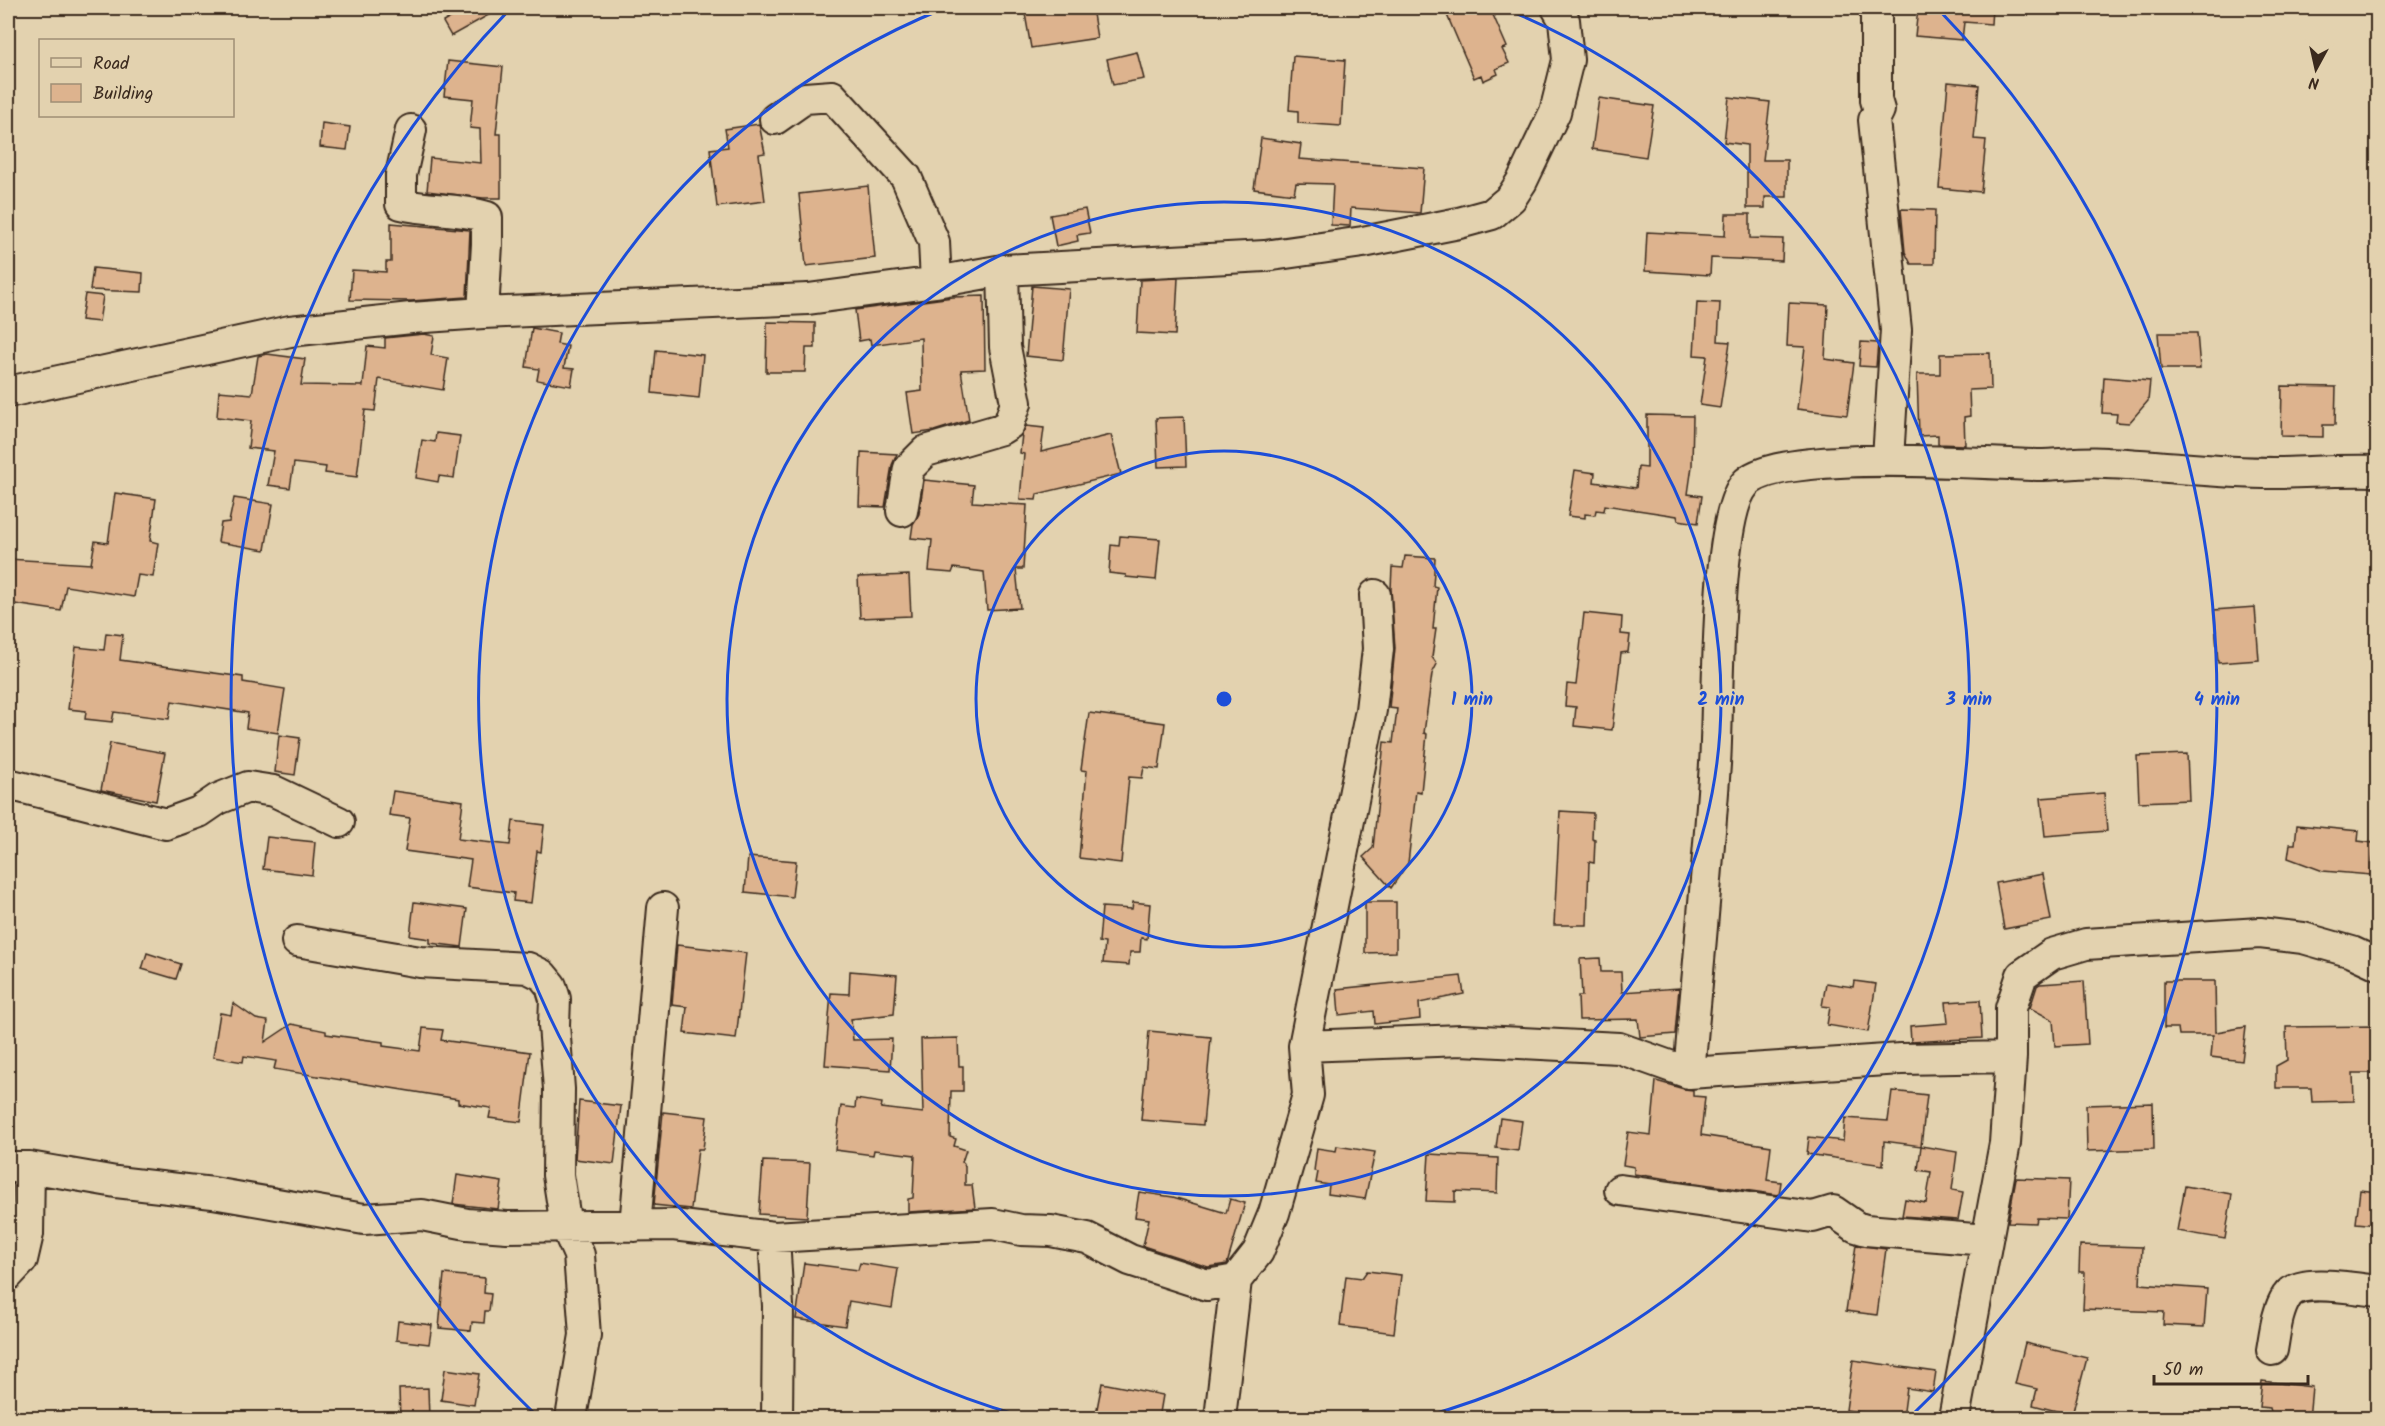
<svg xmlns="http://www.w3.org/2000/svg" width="2385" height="1426" font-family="Kalam,sans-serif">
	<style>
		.building { fill: #ddb38e; stroke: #3b2a1e; stroke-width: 1.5 }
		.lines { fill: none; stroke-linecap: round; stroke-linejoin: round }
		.minor-casing { stroke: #3b2a1e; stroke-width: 34 }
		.minor { stroke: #e3d2af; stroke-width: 30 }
		.ring { fill: none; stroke: #1d4ed8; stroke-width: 3 }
		.centre { fill: #1d4ed8; stroke: #e3d2af; stroke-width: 3 }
		.ring-label { font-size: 18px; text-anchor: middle; font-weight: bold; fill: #1d4ed8; stroke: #e3d2af; stroke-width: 4.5; stroke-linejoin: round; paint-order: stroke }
	</style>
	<rect width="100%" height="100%" fill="#e3d2af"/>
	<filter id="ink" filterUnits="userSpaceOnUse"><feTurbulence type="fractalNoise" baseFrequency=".0167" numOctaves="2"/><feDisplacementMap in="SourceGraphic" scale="12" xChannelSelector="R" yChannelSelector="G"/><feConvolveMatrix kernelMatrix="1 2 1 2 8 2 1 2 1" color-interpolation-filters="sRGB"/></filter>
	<g filter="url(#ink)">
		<!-- building -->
		<path class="building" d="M468,8H501L451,36L443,22Z
			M1024,8H1092L1097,38L1031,48Z
			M1444,8H1490L1507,47L1502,49L1509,63L1496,69L1498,74L1483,81L1481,75L1474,78Z
			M1926,8H1992L1991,24L1964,22L1962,40L1915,36L1918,9L1926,10Z
			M1137,52L1144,79L1113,85L1107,59Z
			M1293,56L1345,60L1341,126L1298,123V111L1289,110Z
			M448,61L503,67L496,134H501V198H483L427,191L430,158L481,163L480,129L470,128L473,99L444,96Z
			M1948,82L1979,85L1974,139L1986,140L1981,192L1939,188Z
			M1729,97L1770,102L1763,160H1787V197H1765V208H1747V145L1724,142Z
			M1599,98L1654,106L1646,157L1592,149Z
			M322,123L350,127L347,150L320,147Z
			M759,124L765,153L759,154L765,201L717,207L710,149L728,147L725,129Z
			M1261,138L1301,144L1299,159L1424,168L1420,213L1351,208L1350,226L1331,225L1333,184L1296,183L1294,194L1254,189Z
			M868,186L875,258L806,266L799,194Z
			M1085,209L1090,233L1077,235L1078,241L1056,246L1050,215Z
			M1901,209L1935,210L1934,264H1911L1905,252Z
			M1726,214H1750V238L1783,239L1782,261L1711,258L1710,275L1645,271L1647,232L1725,236Z
			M391,223L470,230L467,297L411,301L350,300L352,270L386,272V262H391Z
			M93,268L143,273L142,292L90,290Z
			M1178,278L1175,335L1137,333L1140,280Z
			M1032,286L1069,289L1063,360L1026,356Z
			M85,294L103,296L99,322L81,320Z
			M984,296L985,369L961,370L969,420L934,431L913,434L907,393L922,391L921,338L871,345L870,339L859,341L855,310L953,297Z
			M1697,302L1720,303L1718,341L1730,342L1720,408L1700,405L1707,356L1694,355Z
			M1789,303L1828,305L1825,359L1854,363L1847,415L1797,409L1805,347L1787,346Z
			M767,322L815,323V348H806L805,372H766Z
			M532,328L559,333L557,344L568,346L564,368L574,369L571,386L537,380L539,369L526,367Z
			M2158,333H2197L2200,369H2161Z
			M424,334L434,336L431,355L448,358L443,390L379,379L375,411L365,410L357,477L325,473L326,467L294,463L290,488L268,485L274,451L248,448L251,421L217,417L219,391L252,394L258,356L267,354L305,359L301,385L363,386L367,346L385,348V338Z
			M1861,342L1878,343L1876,367L1859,366Z
			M656,350L703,355L699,398L652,393Z
			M1990,353L1991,389L1969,390L1970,416L1964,417L1965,445L1938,444V435L1919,436L1917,374H1940V354Z
			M2104,377L2150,381L2148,401L2129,423L2116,422L2117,414L2102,413Z
			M2282,386L2336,387L2335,425H2323V437L2281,436Z
			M1647,415L1693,416L1692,466L1688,494L1702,496L1698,523L1678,520L1677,516L1605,505L1604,511L1596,510L1595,515L1585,514V518L1568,516L1575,470L1595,473L1594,482L1636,488L1638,467L1647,468Z
			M1184,417L1186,466L1158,467L1156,418Z
			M1026,426L1044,428L1041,452L1111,435L1121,474L1037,494L1036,500L1020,499L1024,454L1020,453L1022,434Z
			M436,433L460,436L454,478L439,476L438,482L416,478L422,440L435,442Z
			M861,452L897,454L892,465L885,507L859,506Z
			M924,480L974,485L972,502L1027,505L1023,569H1016L1020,608L987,610L984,572L954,568L952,573L929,571L932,540L911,538L913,524L919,514Z
			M115,493L156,499L150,541L158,543L153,577L138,575L134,597L66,586L61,611L8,603V559L91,564L95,541L108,543Z
			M234,498L273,504L265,550L218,542L221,523L229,522Z
			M1120,536L1160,539L1156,580L1126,577V575L1109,573L1111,545L1119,546Z
			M1405,556L1435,558L1433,586L1437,587L1433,629H1436L1432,657L1437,664L1432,674L1424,733L1427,734L1421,792L1416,791L1408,863L1391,888L1363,857L1373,848L1384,742L1393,743L1397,709L1389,708L1395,648L1391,589L1392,567L1403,568Z
			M909,575L911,616L860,618L858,577Z
			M2255,607L2259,660L2218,663L2214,610Z
			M1584,613L1622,617L1621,634L1630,635L1628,652L1621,653L1612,730L1574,726L1576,707L1565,706L1567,684L1576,685Z
			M106,633L123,635L120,660L243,677V682L285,689L278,733L246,728L248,713L172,701L169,719L114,712L112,722L85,719L86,711L68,709L76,647L104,650Z
			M1089,713L1165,723L1159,769L1144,767L1142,778L1129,777L1121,863L1079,858L1087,771L1081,770Z
			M279,735L300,738L295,775L275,772Z
			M110,743L165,753L156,801L101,790Z
			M2187,754L2189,800L2139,802L2137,756Z
			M393,791L463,801L458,839L510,845L513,821L544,825L541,852L537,851L531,903L513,901L514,893L467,887L471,860L405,851L410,818L389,815Z
			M2104,793L2107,831L2045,836L2041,798Z
			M1560,811L1593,813L1592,839L1595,840L1594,863L1589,862L1587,925H1554Z
			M2297,825L2359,831L2358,841L2374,843L2371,875L2323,871L2288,858L2290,844H2295Z
			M267,837L315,842L312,875L263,869Z
			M748,857L796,861L792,897L745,892Z
			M2043,874L2051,920L2004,929L1996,883Z
			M414,902L467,909L462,947L430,943V939L410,936Z
			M1133,902L1150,904L1147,939L1141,938L1140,952H1130L1129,965L1103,963L1105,943L1099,942L1102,907L1132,909Z
			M1365,902H1396V952L1365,953Z
			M677,945L746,953L736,1039L684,1033L687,1007L672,1005Z
			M147,953L181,964L176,979L142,969Z
			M1600,958L1601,972H1621L1622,992L1679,988L1675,1034L1640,1037L1638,1019L1579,1020L1578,996H1582L1580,959Z
			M850,971L897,975L894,1014L851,1019L853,1040L892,1039L890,1070L825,1065L831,993L849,994Z
			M1461,976L1464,994L1419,1003L1420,1019L1375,1024L1374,1011L1339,1015L1337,989Z
			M1854,981L1876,984L1868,1032L1827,1025L1830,1007L1822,1006L1826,983L1853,987Z
			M2084,981L2088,1044L2055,1046L2053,1020L2030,1008L2037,986L2040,984Z
			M2164,981H2215L2216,1032L2246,1027L2242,1061L2211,1057L2213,1035H2179L2178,1028H2164Z
			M1980,1000L1982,1038L1911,1042L1910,1026L1948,1023L1946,1002Z
			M233,1003L256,1019L268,1021L265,1042L292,1024L326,1031V1034L383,1042V1046L420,1051L423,1028L443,1030L441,1040L530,1052L521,1122L489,1118L491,1108L458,1103V1099L274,1069L276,1061L244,1056L243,1062L213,1057L220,1013L231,1015Z
			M2378,1026V1073H2353L2354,1101L2312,1102L2311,1088H2276V1066L2287,1060L2286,1027Z
			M1149,1031L1211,1037L1203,1125L1141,1120Z
			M958,1038L959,1066H963V1091H951L950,1137L956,1139L954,1146L966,1150L962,1162L965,1166V1185H972L975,1208L908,1212V1199L913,1198L915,1155L874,1150L873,1155L835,1150L841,1106L855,1108L856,1099L882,1103L881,1108L923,1113L921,1039Z
			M1656,1081L1684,1089L1693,1090V1096L1705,1097L1701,1135L1771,1146L1767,1180L1781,1182L1779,1195L1634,1174V1167L1623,1165L1628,1132L1651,1135Z
			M1892,1091L1927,1095L1921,1146L1884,1141L1883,1165L1807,1154L1809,1137L1843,1141L1845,1118L1888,1121Z
			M579,1101L621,1106L614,1164L575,1159Z
			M2153,1103L2154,1149L2087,1151L2086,1105Z
			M663,1112L707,1117L703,1149H698L691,1209L654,1205Z
			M1500,1118L1522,1121L1518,1151L1496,1148Z
			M1337,1146L1375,1152L1365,1199L1328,1194L1329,1185L1316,1183L1318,1172L1314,1171L1317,1148L1336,1151Z
			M1921,1146L1957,1152L1952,1190L1963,1192L1958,1220L1902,1216L1905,1199L1926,1203L1931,1172L1918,1170Z
			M1429,1154L1498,1158L1497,1193L1455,1191V1202L1426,1201Z
			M763,1161L810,1163L807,1217L759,1214Z
			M457,1175L502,1182L498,1209L453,1204Z
			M2016,1178L2069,1180L2067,1219L2037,1218L2036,1223L2008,1222Z
			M2185,1186L2232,1194L2225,1239L2177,1231Z
			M2360,1190L2378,1192V1225L2356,1223Z
			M1139,1192L1173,1197L1226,1213L1230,1199L1245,1203L1227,1264L1208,1267L1143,1246L1149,1219L1135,1217Z
			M1856,1245L1886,1249L1877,1315L1846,1311Z
			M2080,1245L2142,1247L2140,1284L2207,1289L2204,1327L2163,1325L2164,1312L2083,1309L2085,1272H2079Z
			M804,1263L858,1270L860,1263L898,1269L892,1308L849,1301L845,1326L796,1319Z
			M1367,1271L1401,1275L1394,1333L1340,1326L1346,1276L1362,1278Z
			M444,1274L485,1278L484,1293L491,1294L489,1311H485L484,1323L472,1322L471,1331L439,1328Z
			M398,1321L432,1325L429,1344L396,1340Z
			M2025,1343L2087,1358L2072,1415L2033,1405L2037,1389L2015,1384Z
			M1853,1360L1936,1372L1933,1392L1907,1388L1903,1418L1846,1410Z
			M445,1369L479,1374L474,1405L441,1400Z
			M2262,1381L2312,1387L2309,1419H2273L2270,1408L2259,1407Z
			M1102,1383L1163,1395L1159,1419H1095Z
			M428,1388L429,1419H400L399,1389Z"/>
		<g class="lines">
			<!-- minor casing -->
			<g class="minor-casing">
				<path id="minor" d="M1876,8V100L1879,110L1874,120L1896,330L1888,459
					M775,119L805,98L832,96L906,177L934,242L936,282
					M411,130L401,175V204C430,211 459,208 487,217V244L483,313
					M8,392L290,331L411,318L483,313L808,299L936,282L1003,270L1265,256L1363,242L1459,223L1492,214L1511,198L1522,181L1555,112L1568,60L1564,20L1557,8
					M902,511L909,468L926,451L1001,429L1009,424L1016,403L1005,347L1003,270
					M8,784L166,824L199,812L218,799L248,787L274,791L339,822
					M297,941L420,962L528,968L542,975L551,986L555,999L554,1025L559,1089L558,1175L566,1226L579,1255L585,1335L571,1418
					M1304,1046L1371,710L1378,649L1375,595
					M1689,1073C1698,970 1708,867 1715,764C1719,710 1714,519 1745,484C1776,448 1986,464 2038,465C2060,465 2083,461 2106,463C2163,465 2221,474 2279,473C2312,472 2344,470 2378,471
					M8,1167H29L116,1182L213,1193L364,1219L422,1215L467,1224L507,1227L673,1225L774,1237L993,1224L1021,1230L1051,1231L1087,1238L1130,1260L1207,1285L1236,1280L1258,1252L1274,1213L1308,1095L1304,1046L1462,1040L1619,1048L1689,1073L1901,1059L2011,1057
					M1620,1190L1813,1217L1833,1211L1856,1227L1866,1230L1986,1240
					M635,1226L663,908
					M774,1237L778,1306L777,1418
					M8,1275L22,1260L28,1234L29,1167
					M2272,1350C2275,1333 2277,1311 2287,1296C2299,1277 2357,1289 2378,1291
					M1220,1418L1236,1280
					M1954,1418L2005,1143L2011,1057V1008L2022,975L2052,954L2086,944L2260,933L2303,938L2352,952L2378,964"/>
			</g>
			<!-- minor -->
			<use href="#minor" class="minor"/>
		</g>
	</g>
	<!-- distance rings -->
	<g class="ring">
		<circle cx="1224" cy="699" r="248"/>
		<circle cx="1224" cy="699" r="497"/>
		<path d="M1025 1417A745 745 0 0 1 945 8M1503 8A745 745 0 0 1 1423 1417"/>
		<path d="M534 1413A993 993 0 0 1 510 9M1938 9A993 993 0 0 1 1914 1413"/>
	</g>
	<circle cx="1224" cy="699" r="9" class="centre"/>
	<g class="ring-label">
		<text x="1472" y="705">1 min</text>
		<text x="1721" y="705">2 min</text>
		<text x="1969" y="705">3 min</text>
		<text x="2217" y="705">4 min</text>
	</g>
	<!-- margin -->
	<rect width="2385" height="1426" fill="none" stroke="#e3d2af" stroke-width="30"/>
	<rect x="15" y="15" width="2355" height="1396" fill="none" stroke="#3b2a1e" stroke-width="2" filter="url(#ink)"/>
	<!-- legend -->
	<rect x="39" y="39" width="195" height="78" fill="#e3d2af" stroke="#a08f75" stroke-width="1.5"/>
	<rect x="51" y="58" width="30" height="9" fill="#e3d2af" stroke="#a08f75" stroke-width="1.5"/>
	<text x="93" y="69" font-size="18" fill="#3b2a1e">Road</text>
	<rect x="51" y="84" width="30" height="18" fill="#ddb38e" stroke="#a08f75" stroke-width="1.5"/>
	<text x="93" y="99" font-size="18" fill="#3b2a1e">Building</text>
	<!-- north arrow -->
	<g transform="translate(2316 69) rotate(188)" stroke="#e3d2af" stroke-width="4.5" paint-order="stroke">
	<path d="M0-4.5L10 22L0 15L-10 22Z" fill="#3b2a1e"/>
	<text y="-9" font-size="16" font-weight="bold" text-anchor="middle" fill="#3b2a1e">N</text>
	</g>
	<!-- scale -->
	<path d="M2154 1375v9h154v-9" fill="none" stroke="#3b2a1e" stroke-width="3"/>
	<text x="2163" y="1375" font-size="18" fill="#3b2a1e" stroke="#e3d2af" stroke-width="4.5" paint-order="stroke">50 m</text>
</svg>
